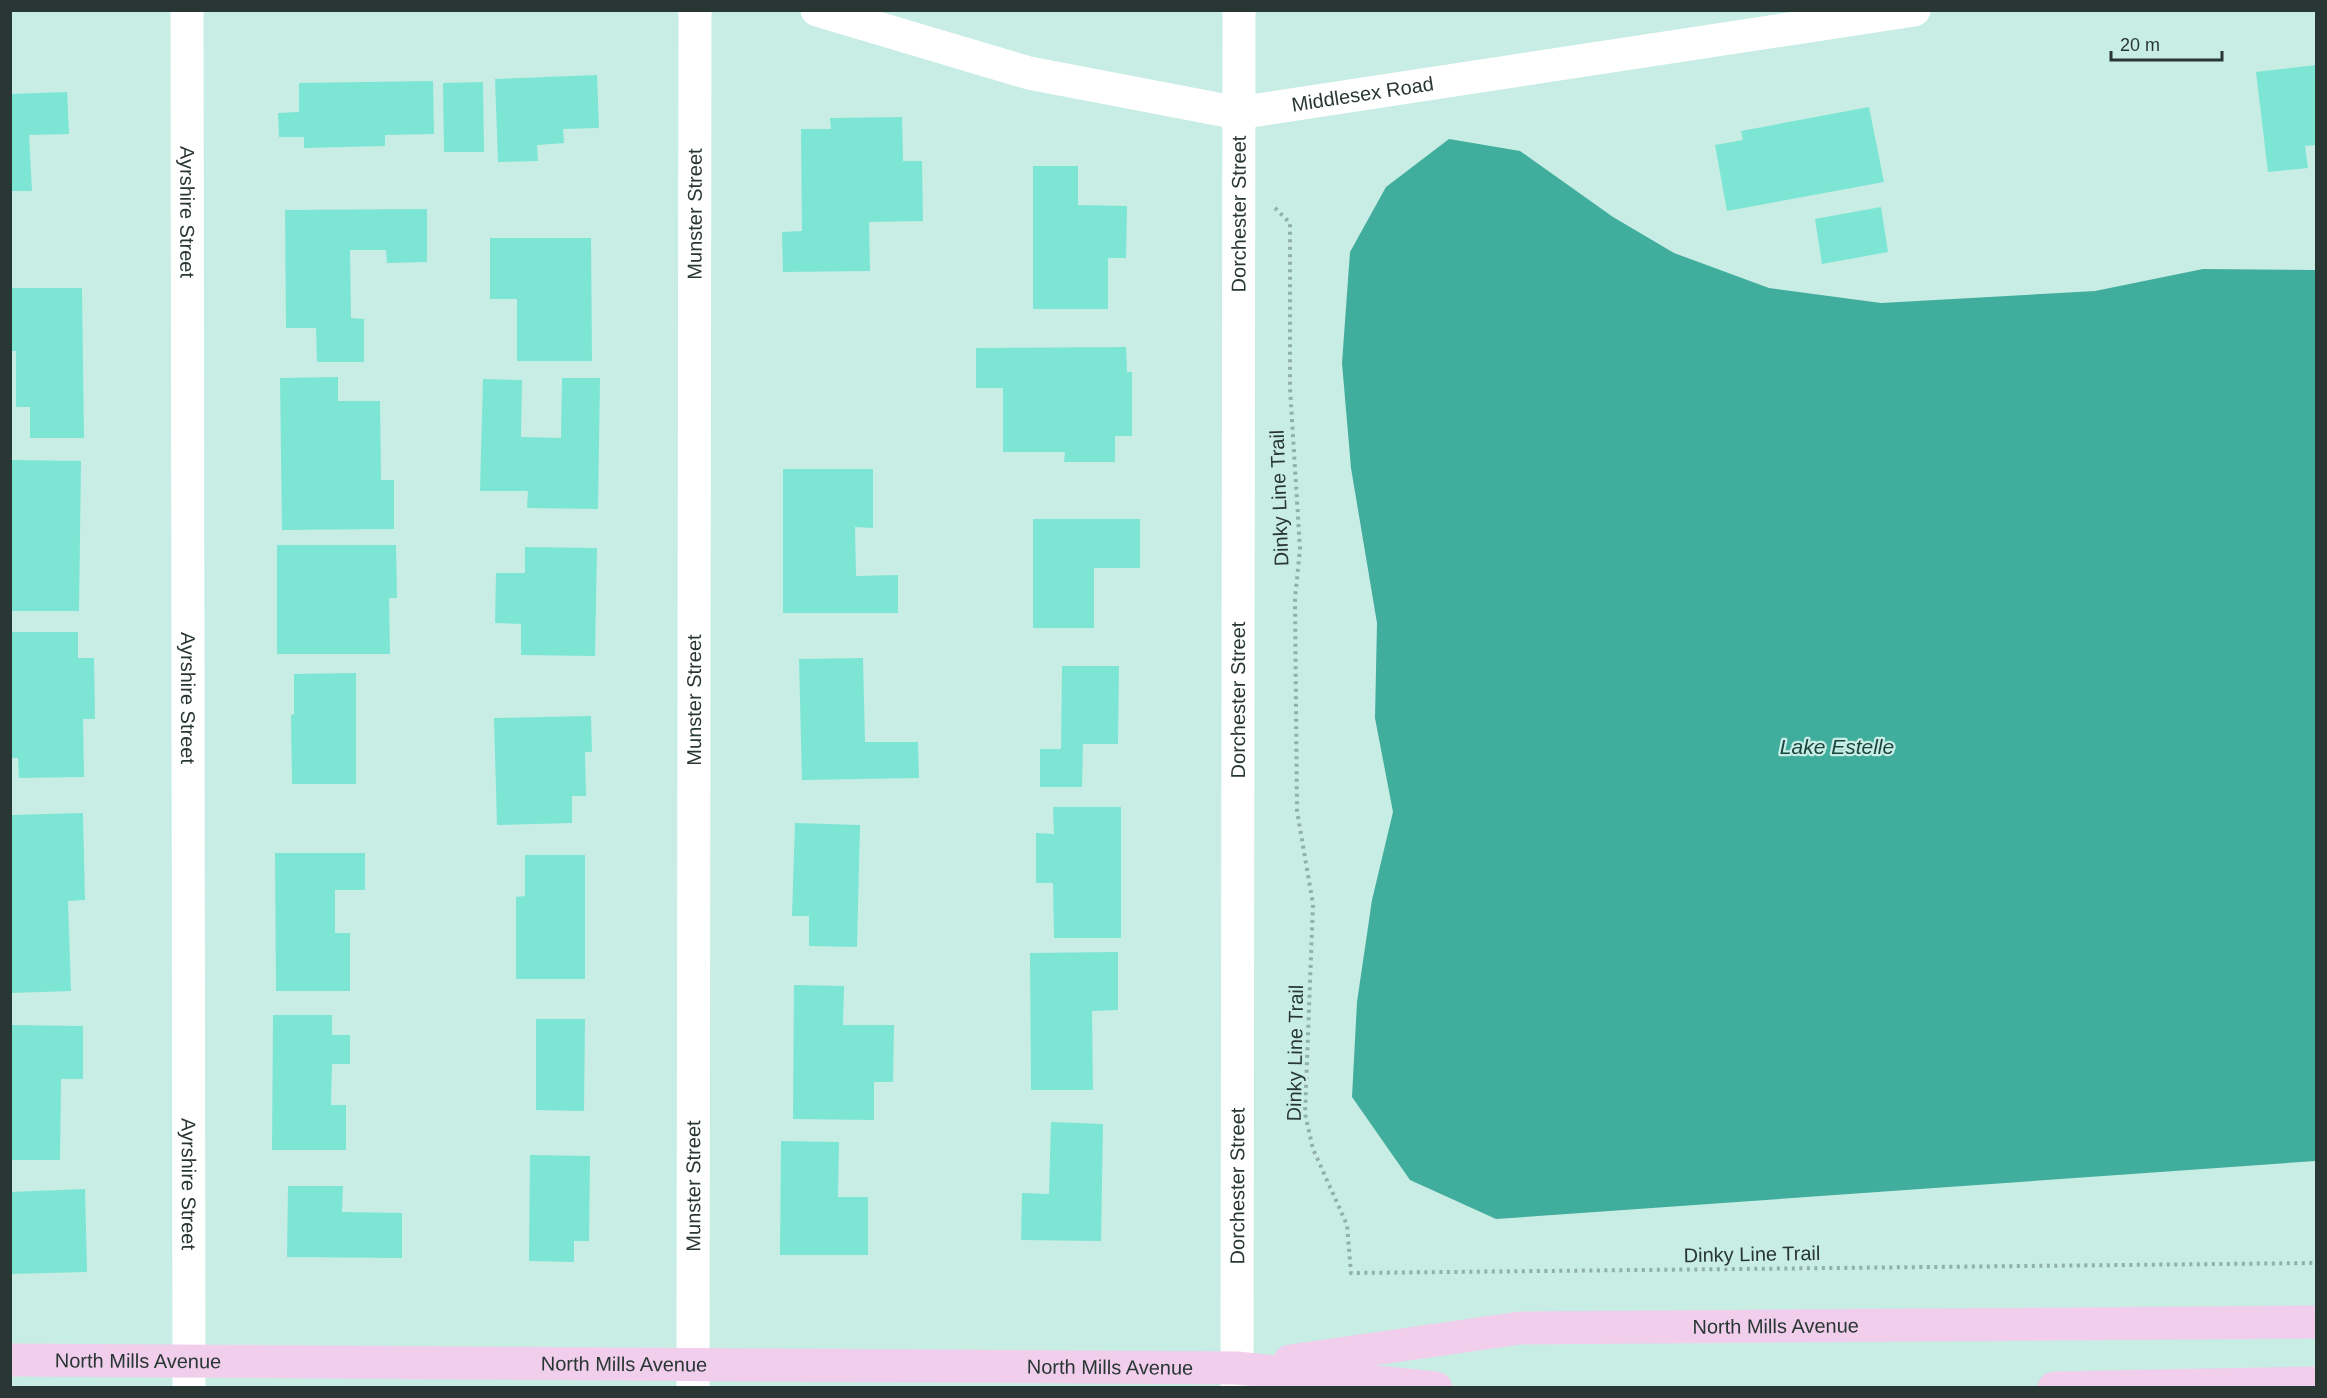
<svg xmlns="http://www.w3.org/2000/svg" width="2327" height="1398" font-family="Arial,sans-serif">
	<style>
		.water { fill: #41ad9c }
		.building { fill: #7de5d3 }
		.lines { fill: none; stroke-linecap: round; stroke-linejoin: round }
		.path { stroke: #92afa9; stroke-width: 4; stroke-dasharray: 3 4.5; stroke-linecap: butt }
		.street { stroke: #fff; stroke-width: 33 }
		.primary { stroke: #f1ceec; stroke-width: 33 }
		.labels { text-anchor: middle; stroke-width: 4.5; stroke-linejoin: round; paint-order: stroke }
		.street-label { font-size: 20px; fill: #293734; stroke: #c8ede5 }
		.water-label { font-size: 21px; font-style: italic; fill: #17463e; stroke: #c8ede5 }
	</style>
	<rect width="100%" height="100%" fill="#c8ede5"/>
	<!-- water -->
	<path class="water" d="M1449,139L1520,151L1613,217L1674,253L1769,288L1881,303L2095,291L2203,269L2316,270V1161L1496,1219L1410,1180L1352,1097L1357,1002L1372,900L1393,812L1375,718L1377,623L1351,468L1342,363L1350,252L1386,187Z"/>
	<!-- building -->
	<path class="building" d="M2316,65V145L2305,146L2308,168L2268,172L2256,72Z
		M597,75L599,128L563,129L564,143L537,145L538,161L498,162L495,79Z
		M433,81L434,134L385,135V146L304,148V137H279L278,113L299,112V83Z
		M483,82L484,152H444L443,83Z
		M67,92L69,134L29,135L32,191H10V94Z
		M1869,107L1884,182L1727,211L1715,145L1743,140L1741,131Z
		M902,117L903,161H922L923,221L869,222L870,271L783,272L782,232L802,231L801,129H831L830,118Z
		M1033,166H1078V205L1127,206L1126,258H1108V309H1033Z
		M1881,207L1888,252L1822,264L1815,219Z
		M427,209V262L387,263L386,250H350L351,318L364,319V362H317L316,328H286L285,210Z
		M490,238H591L592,361H517V299H490Z
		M10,288H82L84,438H30V407H16V351H10Z
		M1126,347L1127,372H1132V436H1115V462H1064L1065,452H1003V388H976V348Z
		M338,377V401H380L381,480H394V529L282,530L280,378Z
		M562,378H600L598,509L527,508L528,491H480L483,379L522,380L521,437L561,438Z
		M11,460L81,461L79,611H10Z
		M783,469H873V528L855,527L856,576L898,575V613H783Z
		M1033,519H1140V568H1094V628H1033Z
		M277,545H396L397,598H389L390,654H277Z
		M525,547L597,548L595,656L521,655V624L495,623L496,573H525Z
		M10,632H78V658H94L95,719H83L84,777L19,778L18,758H10Z
		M863,658L865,742H918L919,778L802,780L799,659Z
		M1062,666H1119L1118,744H1083L1082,787H1040V749H1061Z
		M356,673V784H292L291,715L294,714V674Z
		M591,716L592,752H585L586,796H572V823L497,825L494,718Z
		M1053,807H1121V938H1054L1053,883H1036V833L1054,834Z
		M83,813L85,900L68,901L71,991L10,993V815Z
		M795,823L860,825L857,947L809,946V916H792Z
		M275,853H365V890H335V933H350V991H276Z
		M525,855H585V979H516V897L525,896Z
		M1118,952V1010L1092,1011L1093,1090H1031L1030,953Z
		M794,985L844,986L843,1025H894L893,1082H874V1120L793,1119Z
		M273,1015H332V1035H350V1064H332L331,1105H346V1150H272Z
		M536,1019H585L584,1111L536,1110Z
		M10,1025L83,1026V1079H61L60,1160H10Z
		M1051,1122L1103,1124L1101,1241L1021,1240L1022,1193L1049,1194Z
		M781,1141L839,1142L838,1197H868V1255H780Z
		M530,1155L590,1156L589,1241H574V1262L529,1261Z
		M288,1186H343L342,1212L402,1213V1258L287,1257Z
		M85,1189L87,1272L10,1274V1192Z"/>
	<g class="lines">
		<!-- path -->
		<path class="path" d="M1275,208L1290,223V388L1300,549L1295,598L1297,811L1313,904L1305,1114L1313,1149L1347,1225L1351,1273L2316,1263"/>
		<!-- street -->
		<g class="street">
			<path id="s1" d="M187,10L189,1388"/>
			<path id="s2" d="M817,10L1029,73L1238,113L1914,10"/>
			<path id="s3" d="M693,1388L695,10"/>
			<path id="s4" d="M1237,1388L1239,10"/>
		</g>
		<!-- primary -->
		<g class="primary">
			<path id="s5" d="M10,1360L1237,1368L1436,1388"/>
			<path id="s6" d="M1290,1361L1520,1328L2316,1322"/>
			<path d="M2054,1388L2316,1383"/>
		</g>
	</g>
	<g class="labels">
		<!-- street labels -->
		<g class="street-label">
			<text dy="7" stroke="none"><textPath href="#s2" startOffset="560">Middlesex Road</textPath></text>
			<text dy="7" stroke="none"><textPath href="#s1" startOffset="202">Ayrshire Street</textPath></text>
			<text dy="7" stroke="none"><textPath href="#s3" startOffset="1174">Munster Street</textPath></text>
			<text dy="7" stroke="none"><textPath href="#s4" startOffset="1174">Dorchester Street</textPath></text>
			<text transform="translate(1279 498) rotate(-92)" y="7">Dinky Line Trail</text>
			<text dy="7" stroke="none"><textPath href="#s1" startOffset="688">Ayrshire Street</textPath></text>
			<text dy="7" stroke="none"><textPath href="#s3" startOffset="688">Munster Street</textPath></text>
			<text dy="7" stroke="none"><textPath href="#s4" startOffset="688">Dorchester Street</textPath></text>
			<text transform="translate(1295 1053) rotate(-89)" y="7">Dinky Line Trail</text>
			<text dy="7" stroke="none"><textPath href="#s1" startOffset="1174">Ayrshire Street</textPath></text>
			<text dy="7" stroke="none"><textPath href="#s3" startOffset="202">Munster Street</textPath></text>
			<text dy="7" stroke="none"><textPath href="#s4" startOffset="202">Dorchester Street</textPath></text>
			<text transform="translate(1752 1254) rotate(-1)" y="7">Dinky Line Trail</text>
			<text dy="7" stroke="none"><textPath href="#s6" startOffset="488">North Mills Avenue</textPath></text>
			<text dy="7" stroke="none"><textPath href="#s5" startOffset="128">North Mills Avenue</textPath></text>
			<text dy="7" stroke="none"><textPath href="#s5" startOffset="614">North Mills Avenue</textPath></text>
			<text dy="7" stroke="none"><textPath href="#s5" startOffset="1100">North Mills Avenue</textPath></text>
		</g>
		<!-- water labels -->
		<g class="water-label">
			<text x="1837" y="754">Lake Estelle</text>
		</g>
	</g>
	<!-- border -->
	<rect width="2327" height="1398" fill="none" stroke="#293734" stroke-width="24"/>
	<!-- scale -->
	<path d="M2111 51v9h111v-9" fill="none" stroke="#293734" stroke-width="3"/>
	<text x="2120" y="51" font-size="18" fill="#293734" stroke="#c8ede5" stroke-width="4.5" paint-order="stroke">20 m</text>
</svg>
